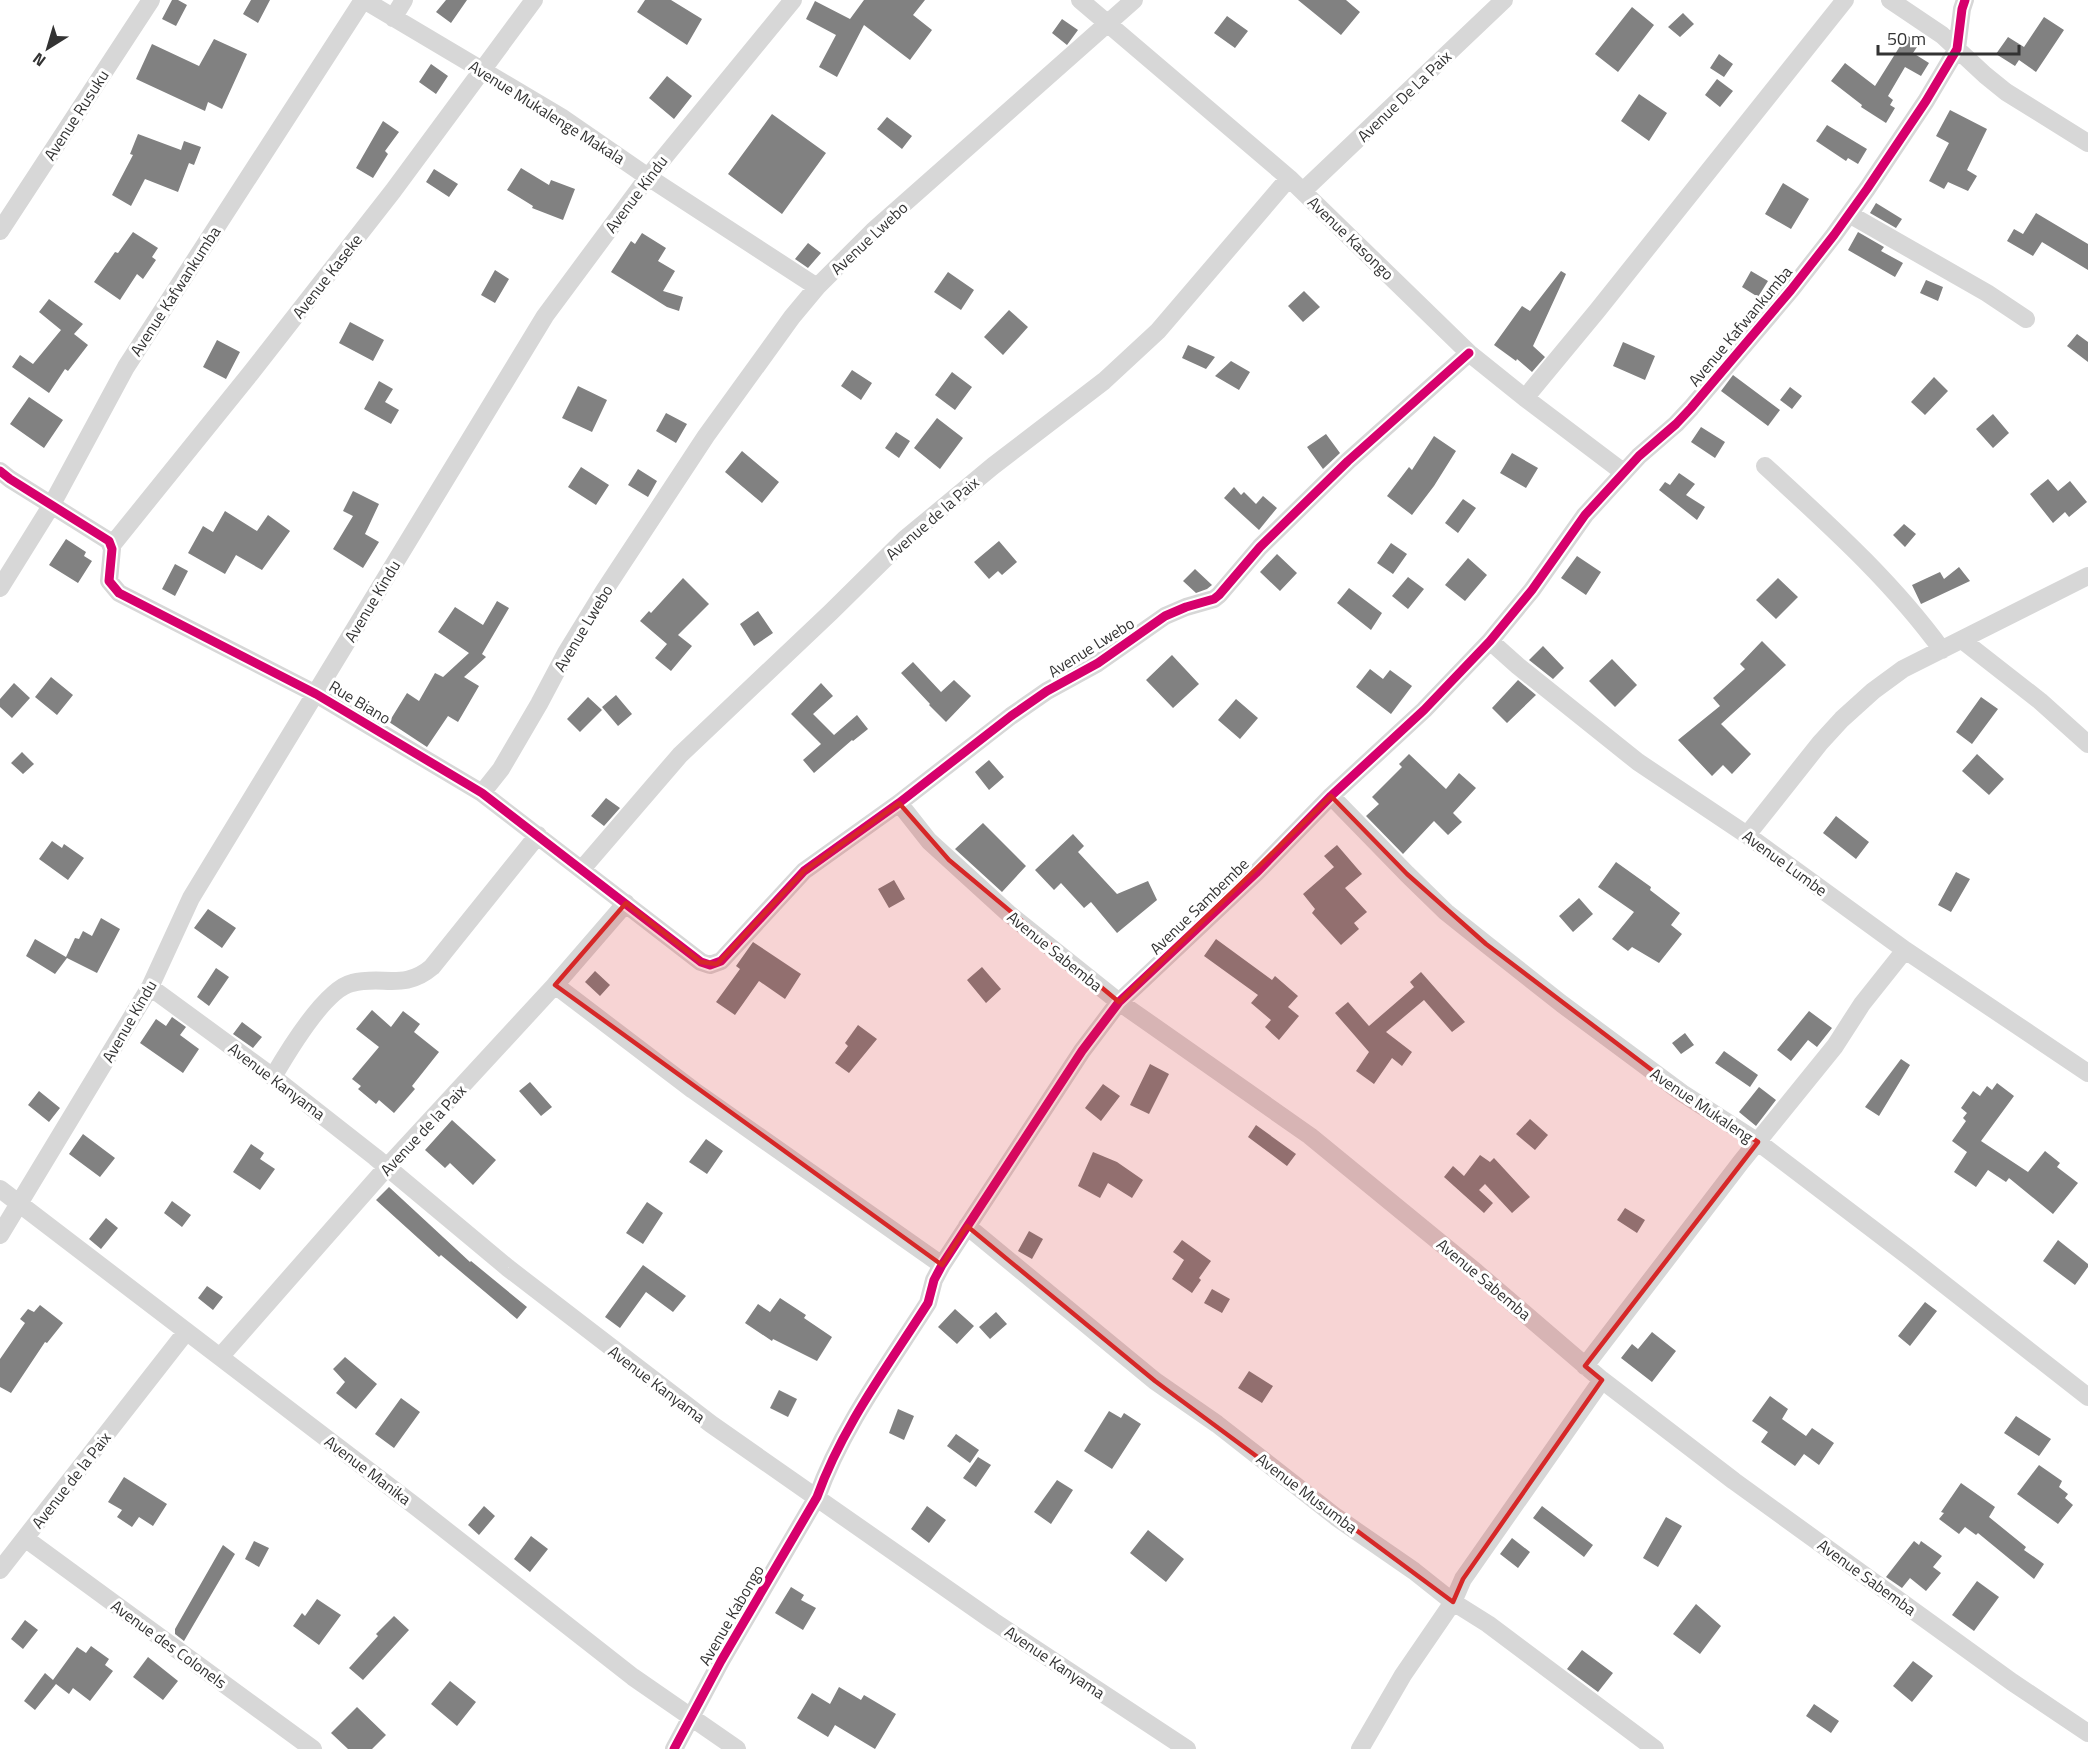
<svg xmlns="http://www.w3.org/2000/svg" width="2088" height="1749" font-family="'Titillium Web',sans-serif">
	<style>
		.building { fill: #818181 }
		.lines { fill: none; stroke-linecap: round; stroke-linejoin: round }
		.street { stroke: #d7d7d7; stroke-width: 18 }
		.cycleway-casing { stroke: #fff; stroke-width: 13 }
		.cycleway { stroke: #d6006c; stroke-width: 9 }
		.marked { fill: #d62828; fill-opacity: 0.2; stroke: #d62828; stroke-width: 4.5; stroke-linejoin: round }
		.labels { text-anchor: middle; stroke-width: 6; stroke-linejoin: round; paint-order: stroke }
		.street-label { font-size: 16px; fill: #333; stroke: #fff }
	</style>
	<rect width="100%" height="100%" fill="#fff"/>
	<!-- building -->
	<path class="building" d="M172,0H178L187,5L176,26L162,19Z
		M251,0H270L258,23L243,14Z
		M446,0H467L451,23L436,12Z
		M645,0H671L702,19L687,45L637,12Z
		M864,0H925L913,15L932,30L910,60L864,25L837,77L819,67L836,35L806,19L815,1L850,19Z
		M1298,0H1346L1360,12L1341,35Z
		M1632,7L1654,25L1618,72L1595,54Z
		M1683,13L1694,24L1680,37L1668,27Z
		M1227,16L1248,31L1235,48L1214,33Z
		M2044,17L2064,30L2036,72L2019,60L2015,66L1996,54L2008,37L2024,47Z
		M1062,19L1078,30L1067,45L1052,33Z
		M1907,35L1919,44L1913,53L1929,63L1921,76L1905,67L1888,96L1893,100L1890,105L1895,108L1886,123L1861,107L1862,105L1831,81L1845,63L1875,86Z
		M214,39L247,54L222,109L208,102L205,111L136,79L152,44L199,66Z
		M1719,54L1733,64L1724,77L1710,68Z
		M431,64L448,76L436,94L419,82Z
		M667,76L692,96L674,119L649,98Z
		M1717,79L1733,91L1720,107L1705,95Z
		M1639,94L1667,113L1649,141L1621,121Z
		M1950,110L1987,129L1967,170L1977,176L1968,191L1948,182L1944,189L1929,181L1949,143L1936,136Z
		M772,114L826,153L782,214L728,174Z
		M887,117L912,136L902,149L877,129Z
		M383,121L399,132L385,151L388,154L373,178L356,168Z
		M1827,125L1867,149L1858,164L1848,158L1846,161L1816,141Z
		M138,134L181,150L184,141L201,147L194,165L189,163L178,192L145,179L131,206L112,195L133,155L130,154Z
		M521,168L549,185L551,180L575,189L563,220L532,208L533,206L507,190Z
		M434,169L458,184L449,197L426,182Z
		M1783,183L1809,199L1791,229L1765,214Z
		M1876,203L1902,219L1896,228L1870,213Z
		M2036,213L2088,244V270L2042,242L2033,256L2007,241L2014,229L2023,234Z
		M133,232L158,248L152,257L156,260L143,279L137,274L120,300L94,282L115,252L118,253Z
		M1858,232L1884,247L1881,251L1903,263L1895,277L1848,250Z
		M642,233L666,248L658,261L675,271L663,291L683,297L679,311L667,307L611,272L631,241L635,244Z
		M808,243L821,253L808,268L795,259Z
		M495,270L509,279L495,303L481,295Z
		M1561,271L1566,274L1533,346L1545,357L1532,372L1517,359L1516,361L1494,345L1522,306L1530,311Z
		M1751,271L1768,281L1758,297L1742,287Z
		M948,272L974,290L961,310L934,292Z
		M1926,280L1943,287L1938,301L1920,293Z
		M1304,291L1320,307L1303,322L1288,306Z
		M49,299L83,324L74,334L88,345L68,371L65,369L49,393L12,367L20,355L33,364L61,330L39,312Z
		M1009,310L1028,327L1003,355L984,337Z
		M350,322L384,340L373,361L339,343Z
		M2077,334L2088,342V362L2067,346Z
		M217,340L240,352L226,379L203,367Z
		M1623,342L1655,356L1645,380L1613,366Z
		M1188,345L1215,357L1206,369L1182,358Z
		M1231,361L1250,372L1239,390L1215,376Z
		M852,370L872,383L861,400L841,386Z
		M952,372L972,387L955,410L935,395Z
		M1733,375L1780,410L1768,426L1721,391Z
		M1934,377L1948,391L1925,415L1911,402Z
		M379,381L393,389L385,402L399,410L391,424L364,409Z
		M578,386L607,400L592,432L562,418Z
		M1790,387L1802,396L1792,409L1780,400Z
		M29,397L63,420L44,448L10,424Z
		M666,413L687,424L676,443L656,431Z
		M1993,414L2009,433L1993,448L1976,429Z
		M937,418L963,438L940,469L914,448Z
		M1701,427L1725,442L1715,458L1691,442Z
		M896,432L910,441L899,458L885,448Z
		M1326,434L1340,453L1323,469L1307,447Z
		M1434,436L1456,451L1434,486L1412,515L1387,496L1409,467L1412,470Z
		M742,451L779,482L762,503L725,472Z
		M1512,453L1538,468L1526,488L1500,473Z
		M581,467L609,485L596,505L568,487Z
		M638,469L657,481L648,497L628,485Z
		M1679,473L1695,484L1686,495L1705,507L1697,520L1659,490L1665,482L1670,485Z
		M2048,479L2058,491L2070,481L2087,502L2069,517L2065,512L2053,523L2030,494Z
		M1234,487L1241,495L1244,492L1256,504L1263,496L1277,508L1259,530L1224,498Z
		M353,491L379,504L365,534L379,542L363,568L333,549L353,516L343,511Z
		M1463,499L1476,508L1458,533L1445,523Z
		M225,511L257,531L268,515L290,531L262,570L236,555L225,574L188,553L203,526L213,532Z
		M1904,524L1916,534L1905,547L1893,535Z
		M66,539L86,552L84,556L92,561L78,583L49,565Z
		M999,541L1017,562L1002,575L998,571L989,579L974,562Z
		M1391,543L1407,554L1393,574L1377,563Z
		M1277,554L1297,573L1280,591L1260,572Z
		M1577,556L1601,572L1586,595L1561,578Z
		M1468,558L1487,575L1465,601L1445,585Z
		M175,564L188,571L175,596L162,589Z
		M1959,567L1970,581L1921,604L1912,585L1940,572L1944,579Z
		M1195,569L1212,585L1207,589L1196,593L1183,581Z
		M1408,577L1424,589L1408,609L1392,596Z
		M683,578L709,604L678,635L692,646L671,671L655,658L667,644L640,621L649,611L651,613Z
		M1778,578L1798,597L1776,619L1756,600Z
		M1349,588L1382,613L1371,630L1337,603Z
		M497,601L509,608L482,654L486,657L464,677L479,686L458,722L448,716L427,747L389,722L407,693L419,701L435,673L443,677L469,653L438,632L455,607L483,625Z
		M758,611L773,633L754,646L740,624Z
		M1762,641L1786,665L1721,724L1751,754L1732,774L1723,765L1712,776L1678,740L1720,706L1713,698L1745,669L1740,664Z
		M1543,646L1564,668L1553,679L1529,660Z
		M1172,655L1199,684L1173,708L1146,680Z
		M1612,659L1637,685L1615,707L1589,681Z
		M913,662L941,692L954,680L971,696L946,722L929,705L930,704L901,673Z
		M1370,669L1383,679L1390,670L1412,686L1391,714L1356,687Z
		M51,677L73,695L57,715L35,697Z
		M1518,680L1536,695L1507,723L1492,708Z
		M14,683L30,698L12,718L0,707V699Z
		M821,683L833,696L813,714L834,735L857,715L868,729L853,741L852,740L814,773L803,760L821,744L791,714Z
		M616,695L632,714L618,726L602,707Z
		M588,697L602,710L580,732L567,719Z
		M1981,697L1998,709L1972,744L1956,732Z
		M1236,699L1258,718L1240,739L1218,720Z
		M22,752L34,764L23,774L11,763Z
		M1409,754L1446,789L1459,773L1476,788L1453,813L1462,822L1448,835L1434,821L1403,854L1366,816L1379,804L1372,797L1402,767L1399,764Z
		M1977,754L2004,779L1989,795L1962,771Z
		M989,760L1004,777L989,790L975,772Z
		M606,798L620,808L604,826L591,816Z
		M1836,816L1869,842L1856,859L1823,833Z
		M983,823L1026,866L1002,892L955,849Z
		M1073,834L1084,846L1078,852L1117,894L1148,881L1157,900L1117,933L1091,902L1084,908L1061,883L1054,890L1035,870Z
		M52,841L62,848L64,844L84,858L68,880L39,859Z
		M1337,845L1362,874L1345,888L1367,912L1354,923L1359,929L1341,945L1312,913L1315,909L1303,894L1334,867L1324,856Z
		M1616,862L1651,887L1650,890L1680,913L1671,925L1682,934L1659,963L1632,947L1628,951L1612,939L1634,912L1598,887Z
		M1956,872L1970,879L1951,912L1938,905Z
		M894,880L905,899L889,908L878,889Z
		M1579,898L1593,914L1573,932L1559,916Z
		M208,909L236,928L222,948L194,928Z
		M101,918L120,929L97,973L67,958L55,974L26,956L35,939L66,957L75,938L79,939L83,931L92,936Z
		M1216,939L1272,980L1275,976L1298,996L1288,1007L1299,1016L1279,1040L1265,1027L1271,1020L1251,1003L1258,995L1204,956Z
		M753,942L801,974L785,999L759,981L735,1015L716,1002L740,969L736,966Z
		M982,967L1001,989L986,1003L967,980Z
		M216,968L229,977L209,1006L197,997Z
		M595,971L610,985L600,996L585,982Z
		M1421,972L1465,1022L1452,1032L1424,1000L1386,1032L1412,1052L1402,1066L1392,1058L1374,1084L1356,1071L1369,1052L1335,1013L1348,1002L1369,1026L1414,987L1410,982Z
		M372,1010L391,1027L403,1011L420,1024L414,1032L439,1052L412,1086L415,1089L394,1113L379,1100L376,1104L358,1089L361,1086L352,1079L379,1047L356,1029Z
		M1809,1011L1832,1028L1817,1047L1808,1040L1791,1061L1777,1050Z
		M172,1017L186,1027L180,1035L199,1049L183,1073L140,1043L156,1019L166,1026Z
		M242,1022L262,1037L253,1048L233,1034Z
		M858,1025L877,1039L849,1073L835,1063L848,1046L845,1043Z
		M1685,1033L1694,1045L1681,1054L1672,1043Z
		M1724,1051L1758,1075L1750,1087L1715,1063Z
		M1901,1059L1910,1065L1879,1116L1865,1107Z
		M1150,1064L1169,1074L1149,1114L1130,1105Z
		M530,1082L552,1107L541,1116L519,1091Z
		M1997,1083L2014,1096L1981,1141L2028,1172L2045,1151L2060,1163L2057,1167L2078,1183L2053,1214L2009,1178L2006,1182L1988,1170L1976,1187L1954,1172L1967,1152L1952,1141L1966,1121L1963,1118L1967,1113L1961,1108L1973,1091L1980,1096L1987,1086L1992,1090Z
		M1103,1084L1120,1096L1101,1121L1085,1108Z
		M1759,1087L1776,1100L1756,1126L1739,1112Z
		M39,1091L60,1108L49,1122L28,1105Z
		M1530,1119L1548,1135L1535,1150L1516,1134Z
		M452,1120L496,1160L473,1185L450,1163L445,1168L425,1150Z
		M1256,1125L1296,1154L1287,1166L1248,1137Z
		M83,1134L115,1158L100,1177L69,1154Z
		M706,1139L723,1151L707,1174L689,1162Z
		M251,1144L264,1153L260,1159L275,1169L260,1190L233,1172Z
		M1093,1152L1117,1162L1143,1180L1132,1198L1108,1183L1100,1198L1078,1186Z
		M1480,1155L1490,1162L1494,1158L1530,1197L1512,1213L1485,1184L1479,1190L1493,1203L1484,1213L1444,1177L1453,1166L1464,1176Z
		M389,1187L470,1262L471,1261L527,1307L517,1319L441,1255L439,1257L376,1200Z
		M172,1201L191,1215L182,1227L164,1213Z
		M647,1202L663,1213L643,1244L626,1233Z
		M1625,1208L1645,1220L1637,1233L1617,1220Z
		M106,1218L118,1228L101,1249L89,1239Z
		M1029,1231L1043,1239L1032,1259L1018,1251Z
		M1182,1240L1211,1261L1199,1278L1201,1280L1192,1293L1172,1279L1184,1260L1173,1252Z
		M2058,1240L2088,1264V1267L2075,1285L2043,1261Z
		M643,1265L686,1296L673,1312L646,1292L620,1328L605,1317Z
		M207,1286L223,1297L213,1310L198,1298Z
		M1212,1289L1230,1299L1222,1313L1204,1303Z
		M780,1298L806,1315L804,1318L832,1337L817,1361L773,1339L772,1341L745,1323L758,1304L770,1312Z
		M1925,1302L1937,1311L1910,1346L1898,1336Z
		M40,1305L63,1323L47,1343L45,1342L11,1393L0,1387V1359L25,1323L20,1319L28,1309L34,1312Z
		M955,1309L974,1326L957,1344L938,1327Z
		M996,1312L1007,1324L990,1339L979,1327Z
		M1652,1332L1676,1351L1652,1382L1621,1358L1632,1344L1638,1349Z
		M345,1357L377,1384L356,1409L336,1393L345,1382L333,1369Z
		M1249,1371L1273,1386L1262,1403L1238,1388Z
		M779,1390L797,1399L788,1417L770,1408Z
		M1770,1396L1788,1409L1782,1419L1806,1436L1812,1428L1834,1443L1819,1465L1804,1454L1795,1466L1761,1442L1768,1432L1752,1421Z
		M401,1398L420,1412L394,1448L375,1434Z
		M898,1409L914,1416L904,1440L889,1433Z
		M1109,1411L1121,1418L1124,1413L1141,1424L1112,1469L1084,1451Z
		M2016,1416L2051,1439L2039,1456L2004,1433Z
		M956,1434L979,1450L970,1463L947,1446Z
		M978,1457L991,1465L976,1487L963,1478Z
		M2039,1465L2062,1481L2059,1487L2068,1494L2065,1498L2073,1505L2058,1524L2017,1494Z
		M124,1477L167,1504L153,1526L139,1517L132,1527L117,1517L122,1510L108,1502Z
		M1057,1480L1073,1490L1051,1524L1034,1512Z
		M1961,1483L1995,1507L1989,1517L2026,1547L2024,1550L2044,1564L2034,1579L1978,1533L1976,1535L1965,1527L1959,1534L1939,1519L1944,1513L1941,1512Z
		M484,1506L495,1516L479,1535L468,1525Z
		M927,1506L946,1520L929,1543L911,1529Z
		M1542,1506L1593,1545L1584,1557L1533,1518Z
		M1666,1517L1682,1526L1658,1567L1643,1558Z
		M1148,1530L1184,1559L1166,1582L1130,1553Z
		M531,1536L548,1549L530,1572L514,1559Z
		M1512,1538L1530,1552L1518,1568L1500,1554Z
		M254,1541L269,1548L259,1567L245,1559Z
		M1914,1541L1919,1545L1921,1541L1942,1556L1933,1567L1941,1573L1926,1591L1910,1578L1902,1588L1886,1577Z
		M223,1545L235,1554L184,1641L175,1634V1629Z
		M1977,1581L1999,1597L1974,1631L1952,1615Z
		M791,1587L804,1595L801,1600L816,1608L803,1630L775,1613Z
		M317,1599L341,1615L319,1645L293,1626L302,1613L305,1616Z
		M1696,1604L1721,1626L1700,1654L1673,1634Z
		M394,1616L409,1630L363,1680L349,1668L378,1636L376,1634Z
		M25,1620L38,1630L23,1649L11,1639Z
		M91,1646L109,1659L105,1665L113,1671L90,1701L73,1688L69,1694L56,1684L35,1710L24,1701L45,1673L53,1680L77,1647L86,1653Z
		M1582,1650L1613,1673L1598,1692L1567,1669Z
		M148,1657L178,1681L163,1700L133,1677Z
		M1913,1661L1933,1676L1912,1702L1893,1686Z
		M450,1681L476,1702L457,1726L431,1704Z
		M839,1687L861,1700L864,1695L896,1714L875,1749L835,1725L828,1737L797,1718L812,1693L830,1704Z
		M1814,1704L1839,1721L1831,1733L1806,1716Z
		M357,1707L386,1735L372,1749H348L331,1733Z"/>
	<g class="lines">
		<!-- street -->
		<path class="street" d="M364,0L561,117L648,177L817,287
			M1080,0L1289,178L1469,353L1525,398L1623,472
			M1890,0L1942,35L1985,75L2006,92L2088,143
			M393,18L404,0
			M1303,191L1504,0
			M1849,214L1987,293L2026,319
			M0,231L151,0
			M1525,398L1597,311L1845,0
			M1765,466C1828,524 1891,580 1942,650
			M0,471L10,479L109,541L112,549L109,581L119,593L316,694L482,793L701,962L710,965L721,961L804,871L899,803L1011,716L1047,691L1098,663L1165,616L1186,607L1214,599L1219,595L1260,547L1348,461L1469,353
			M112,545L250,374L393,191L534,0
			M0,588L51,506L126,367L363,0
			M1962,640L2040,701L2088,744
			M1490,641L1518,666L1638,762L1747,835L1905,950L2088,1073
			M482,793L501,769L539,704L566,653L604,591L706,436L792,317L817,287L873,231L1134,0
			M1331,796L1407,874L1446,912L1486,944L1562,1004L1682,1093L1758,1142L1908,1256L2088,1397
			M899,803L929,841L1008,913L1119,1002L1310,1136L1476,1272L1602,1380L1734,1481L2012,1682L2088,1733
			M1747,835L1820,743L1842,719L1873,691L1903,669L2088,576
			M582,869L680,755L831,612L905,539L993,466L1104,381L1158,331L1289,178
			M555,985L693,1090L942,1265
			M150,987L273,1077L375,1157L508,1268L711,1424L993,1621L1187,1749
			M273,1077C287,1053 325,989 352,983C383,975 404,991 432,967L538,835
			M0,1189L415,1506L633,1677L737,1749
			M967,1226L1155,1381L1217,1424L1336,1517L1414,1571L1453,1602L1488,1624L1655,1749
			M0,1235L150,987L191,898L545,316L648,177L793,0
			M220,1357L387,1167L555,985L626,903
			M1585,1366L1741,1162L1835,1046L1862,1004L1905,950
			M26,1539L313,1749
			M0,1570L186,1332
			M674,1749L721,1661L817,1497C842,1427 888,1366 928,1303L934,1280L942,1265L1082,1051L1119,1002L1256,873L1331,796L1424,710L1490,641L1532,590L1585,515L1639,456L1676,424L1691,408L1791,290L1834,235L1867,189L1926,101L1957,49L1962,9L1965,0
			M1360,1749L1403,1675L1453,1602L1463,1579L1602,1380"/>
		<!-- cycleway casing -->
		<g class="cycleway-casing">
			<path id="cycleway" d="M0,471L10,479L109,541L112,549L109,581L119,593L316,694L482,793L701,962L710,965L721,961L804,871L899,803L1011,716L1047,691L1098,663L1165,616L1186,607L1214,599L1219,595L1260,547L1348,461L1469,353
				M674,1749L721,1661L817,1497C842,1427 888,1366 928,1303L934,1280L942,1265L1082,1051L1119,1002L1256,873L1331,796L1424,710L1490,641L1532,590L1585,515L1639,456L1676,424L1691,408L1791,290L1834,235L1867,189L1926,101L1957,49L1962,9L1965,0"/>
		</g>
		<!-- cycleway -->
		<use href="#cycleway" class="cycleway"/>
	</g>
	<!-- marked area -->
	<path class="marked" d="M1331,796L1407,874L1486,944L1682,1093L1758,1142L1585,1366L1602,1380L1463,1579L1453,1602L1155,1381L967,1226L942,1265L555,985L626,903L701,962L717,964L804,871L899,803L949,860L1119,1002Z"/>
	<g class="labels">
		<!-- street labels -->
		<g class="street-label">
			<text transform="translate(1404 96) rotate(-44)" y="6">Avenue De La Paix</text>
			<text transform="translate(547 112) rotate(32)" y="6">Avenue Mukalenge Makala</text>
			<text transform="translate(76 115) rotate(-57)" y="6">Avenue Rusuku</text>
			<text transform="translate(636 194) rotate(-53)" y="6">Avenue Kindu</text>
			<text transform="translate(869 238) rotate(-43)" y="6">Avenue Lwebo</text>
			<text transform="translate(1351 238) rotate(44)" y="6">Avenue Kasongo</text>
			<text transform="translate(327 276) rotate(-52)" y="6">Avenue Kaseke</text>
			<text transform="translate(175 291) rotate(-57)" y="6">Avenue Kafwankumba</text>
			<text transform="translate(1740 326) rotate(-50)" y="6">Avenue Kafwankumba</text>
			<text transform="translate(932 518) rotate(-41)" y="6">Avenue de la Paix</text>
			<text transform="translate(372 601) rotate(-59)" y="6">Avenue Kindu</text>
			<text transform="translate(583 628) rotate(-59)" y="6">Avenue Lwebo</text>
			<text transform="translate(1091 647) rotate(-32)" y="6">Avenue Lwebo</text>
			<text transform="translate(360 702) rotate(31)" y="6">Rue Biano</text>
			<text transform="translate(1785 863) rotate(36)" y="6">Avenue Lumbe</text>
			<text transform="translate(1199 906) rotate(-44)" y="6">Avenue Sambembe</text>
			<text transform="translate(1055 951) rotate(39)" y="6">Avenue Sabemba</text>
			<text transform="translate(129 1021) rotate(-60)" y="6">Avenue Kindu</text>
			<text transform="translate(277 1081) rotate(37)" y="6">Avenue Kanyama</text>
			<text transform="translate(1702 1105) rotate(34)" y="6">Avenue Mukaleng</text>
			<text transform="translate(423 1130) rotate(-47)" y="6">Avenue de la Paix</text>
			<text transform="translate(1484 1279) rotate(40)" y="6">Avenue Sabemba</text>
			<text transform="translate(657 1384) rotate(37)" y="6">Avenue Kanyama</text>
			<text transform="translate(368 1470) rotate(37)" y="6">Avenue Manika</text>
			<text transform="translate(71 1480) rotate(-52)" y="6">Avenue de la Paix</text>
			<text transform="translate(1307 1493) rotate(37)" y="6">Avenue Musumba</text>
			<text transform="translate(1867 1577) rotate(36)" y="6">Avenue Sabemba</text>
			<text transform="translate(731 1615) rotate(-60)" y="6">Avenue Kabongo</text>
			<text transform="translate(169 1644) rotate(36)" y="6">Avenue des Colonels</text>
			<text transform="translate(1055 1662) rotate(34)" y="6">Avenue Kanyama</text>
		</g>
	</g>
	<!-- north arrow -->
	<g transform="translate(48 48) rotate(217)" stroke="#ffffff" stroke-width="4.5" paint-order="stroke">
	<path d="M0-4.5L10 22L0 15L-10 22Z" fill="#333333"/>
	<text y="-9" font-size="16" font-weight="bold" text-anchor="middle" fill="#333333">N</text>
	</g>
	<!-- scale -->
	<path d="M1878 45v9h141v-9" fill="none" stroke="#333333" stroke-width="3"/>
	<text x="1887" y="45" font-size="18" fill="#333333" stroke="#ffffff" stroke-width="4.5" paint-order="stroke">50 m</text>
</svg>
